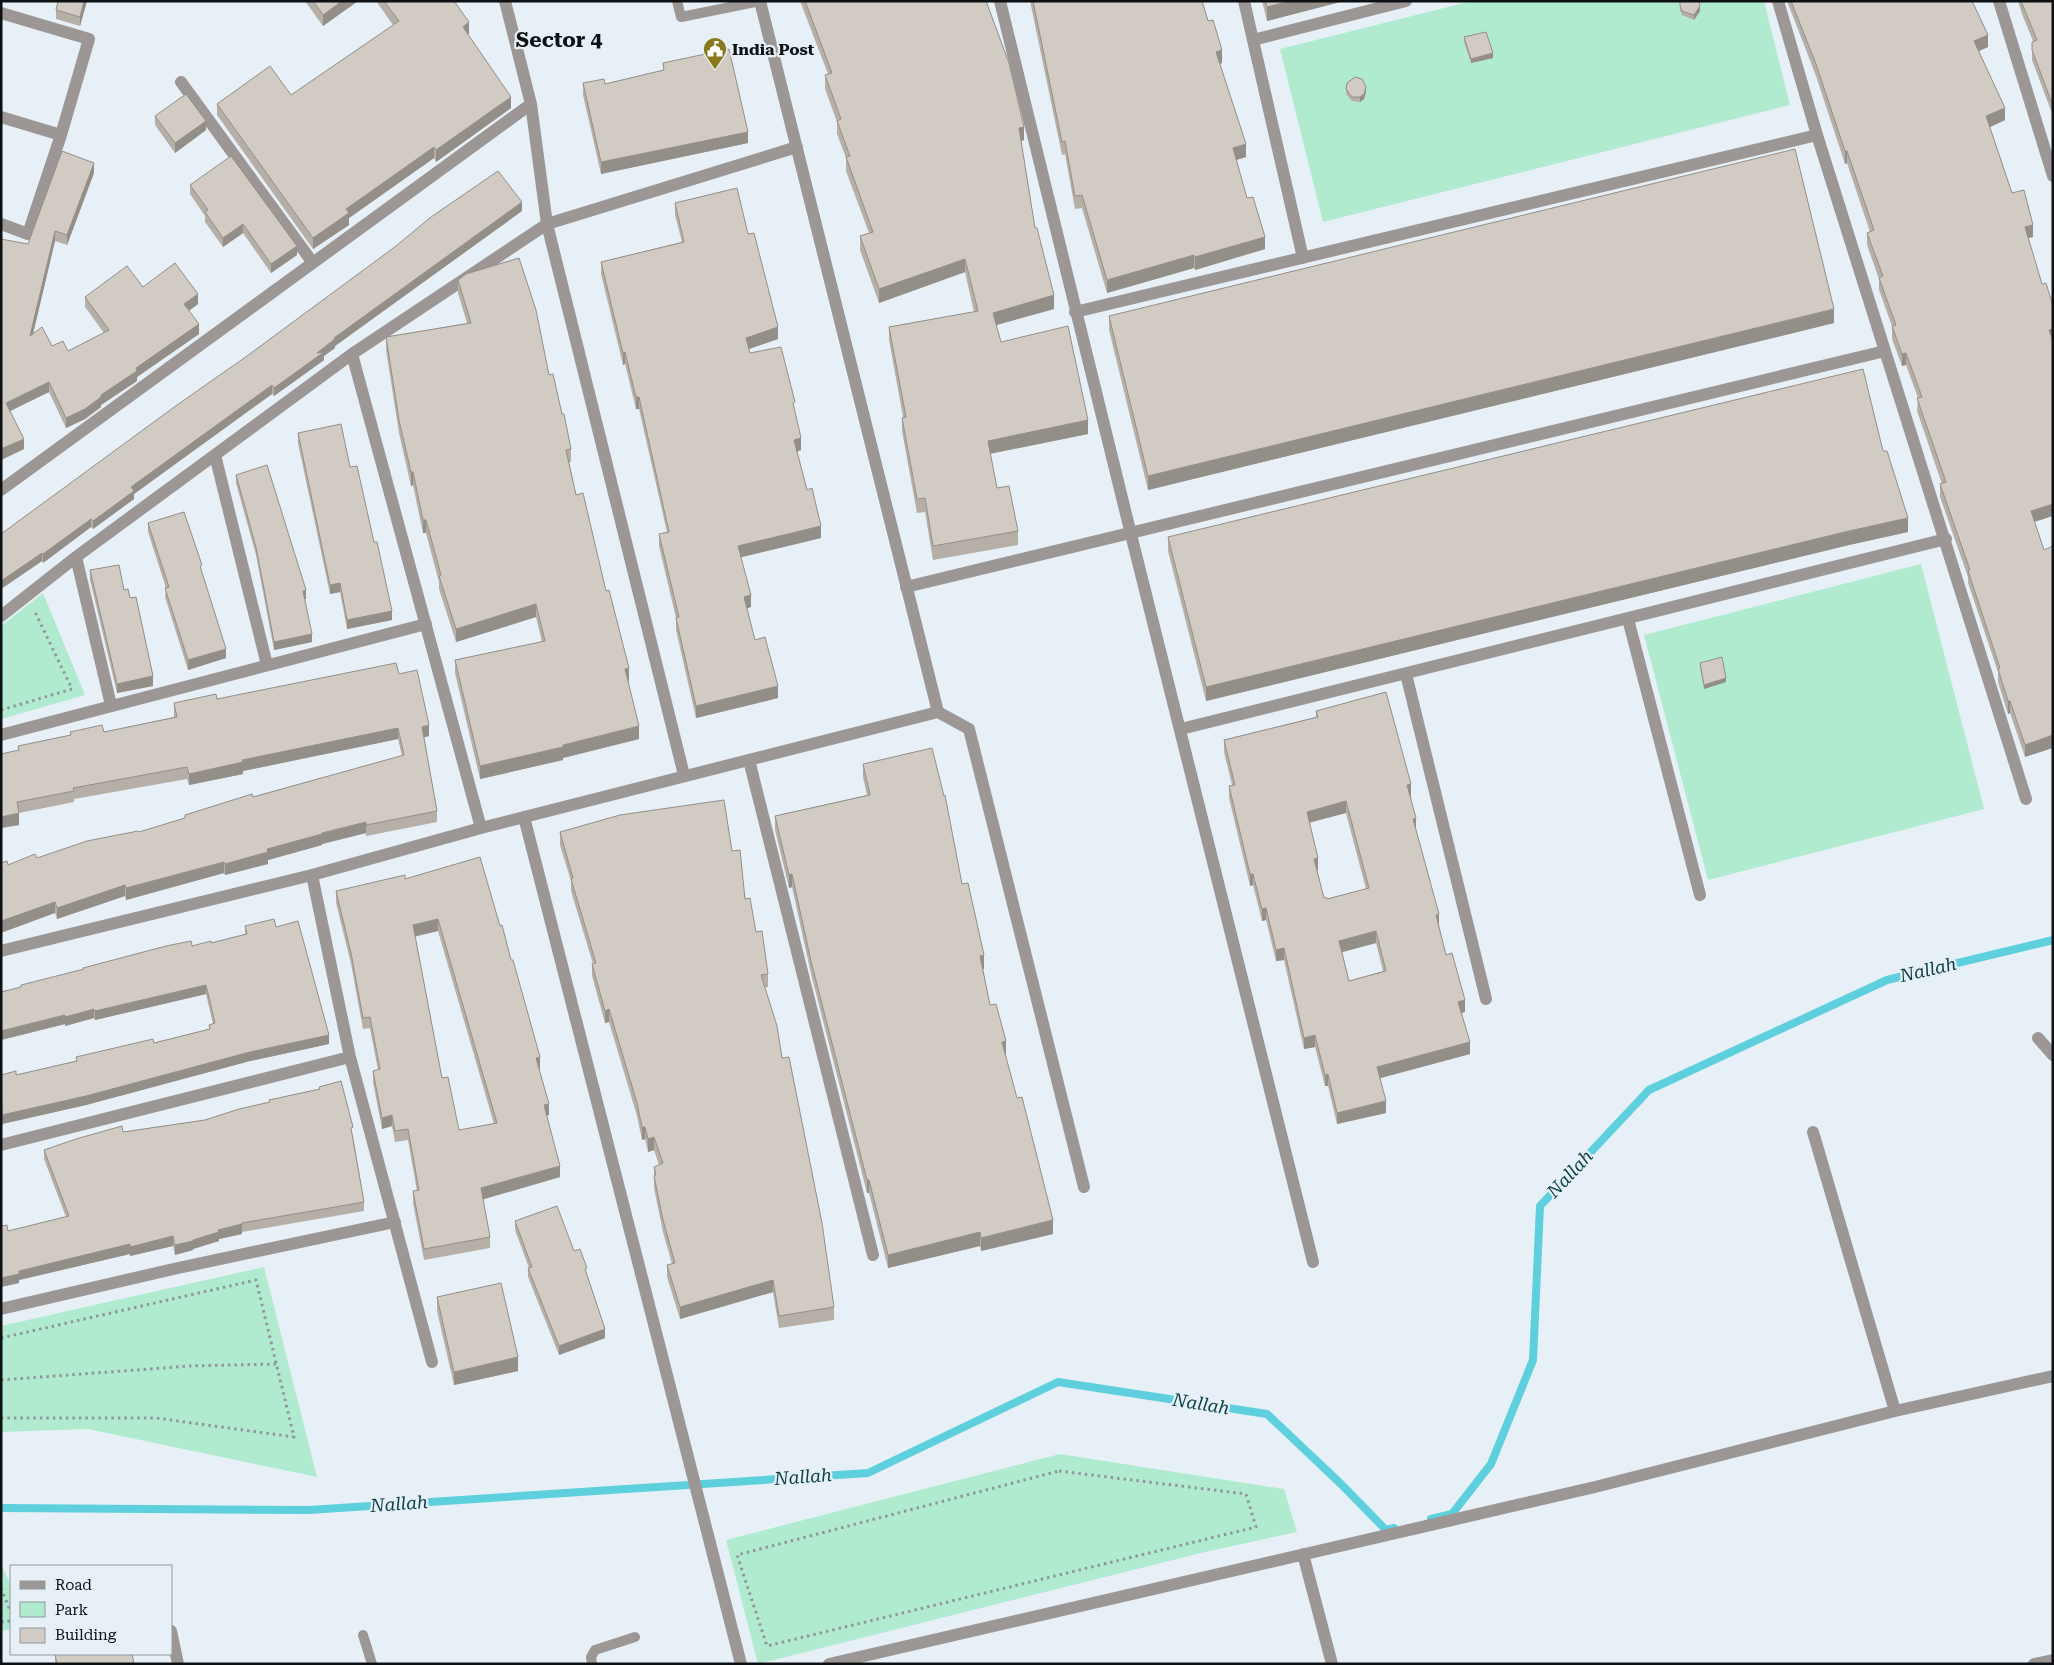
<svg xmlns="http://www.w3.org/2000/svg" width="2054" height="1665" font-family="'Roboto Serif',serif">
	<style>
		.green { fill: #b0ebcf }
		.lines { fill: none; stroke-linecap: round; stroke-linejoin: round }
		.stream { stroke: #5ecfdd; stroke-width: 8 }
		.path { stroke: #90979c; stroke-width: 3; stroke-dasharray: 2.5 4; stroke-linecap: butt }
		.service { stroke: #9c9795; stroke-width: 10 }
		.minor { stroke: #9c9795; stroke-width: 12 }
		.tertiary { stroke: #9c9795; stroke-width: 12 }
		.wall { fill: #b5afa8; fill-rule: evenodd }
		.shaded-wall { fill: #938e88 }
		.building { fill: #d2cbc3; stroke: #938e88; fill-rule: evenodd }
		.labels { text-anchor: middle; stroke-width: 4.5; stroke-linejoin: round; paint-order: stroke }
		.poi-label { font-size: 16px; font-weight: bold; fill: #0e1113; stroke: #e7f0f7; text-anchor: start }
		.water-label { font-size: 18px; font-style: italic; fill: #0c4147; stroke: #e7f0f7 }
		.district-label { font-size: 21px; font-weight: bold; fill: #0e1113; stroke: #e7f0f7 }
	</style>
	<rect width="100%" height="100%" fill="#e7f0f7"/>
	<!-- green -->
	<path class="green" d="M1472,1H1764L1790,105L1323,222L1280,49Z
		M1921,564L1984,809L1708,880L1644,635Z
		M43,593L85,695L1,719V626Z
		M264,1267L317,1477L88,1429L1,1432V1326Z
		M1060,1454L1284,1489L1297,1532L1205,1552L758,1664L726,1540Z
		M1,1565L11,1585V1629L1,1631Z"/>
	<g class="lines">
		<!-- stream -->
		<path class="stream" d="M1,1508L309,1510L868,1473L1058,1382L1267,1414L1341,1484L1386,1530L1394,1528
			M1431,1519L1452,1514L1491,1464L1533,1360L1540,1206L1649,1090L1887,980L2053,940"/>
		<!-- path -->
		<path class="path" d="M1,710L72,689L35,612
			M1,1338L256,1280L294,1437L156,1418H1
			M1,1380L190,1366L276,1364
			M1059,1471L1246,1494L1256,1527L767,1646L737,1555Z
			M1,1588L11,1613
			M1,1622L11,1621"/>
		<!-- service -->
		<path class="service" d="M677,1L681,17L760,1
			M363,1635L372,1664
			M592,1664L591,1657L595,1650L635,1637"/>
		<!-- minor -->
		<path class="minor" d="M505,1L531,104L547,224L684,775
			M1000,1C1101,422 1209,842 1313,1262
			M1244,1L1303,258
			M1778,1L1817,135L2026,799
			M1999,1L2053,176
			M1,13L89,39L61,135L28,234L1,224
			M1253,40L1406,1
			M181,82L313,263
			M1,117L61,135
			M1075,312L1817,135
			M352,354L481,828
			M215,455L267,665
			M1,490L531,104
			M76,557L111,705
			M906,587L1885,351
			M1,616L76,557L352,354L547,224L797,147
			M1628,619L1700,895
			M1406,674L1486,999
			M938,712L969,729L1084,1187
			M1181,729L1946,539
			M1,735L426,624
			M749,760L873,1255
			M524,817L741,1664
			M312,875L350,1057L432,1362
			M2038,1038L2053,1055
			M1813,1132L1895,1411
			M1,1145L350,1057
			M1,1309L178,1268L395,1222
			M1303,1554L1332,1664
			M171,1631L178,1664
			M829,1664L1595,1487L1895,1411L2053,1376
			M2034,1664L2053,1660"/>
		<!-- tertiary -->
		<path class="tertiary" d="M1,951L312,875L481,828L938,712L760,1"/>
	</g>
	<!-- wall -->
	<path class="wall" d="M58,1H87L80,26L56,19V10Z
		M305,1H358L323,26Z
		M376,1H454L469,34L468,35L511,108L436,162L434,158L349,218V225L313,249L217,115V104L291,95L393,25Z
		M800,1H986L1024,140L1021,141L1035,228L1054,309L996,325L1001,342L1088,434L990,454L997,488L1018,531V545L933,560L925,512L917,513L902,431V418L903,417L889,340V327L974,312L965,272L879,303L860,250V236L869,233L846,171V158L837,134V122L825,89V75L828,74Z
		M1030,1H1202L1222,63L1220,64L1246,157L1236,160L1247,198L1265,249L1195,270L1194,268L1107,293L1082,208L1075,209L1065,154L1062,155Z
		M1262,1H1344L1267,21Z
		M1680,1L1700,11L1694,20L1682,15L1680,10Z
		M1787,1H1972L1988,47L1979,51L2005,120L1990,127L2012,193L2033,237L2029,238L2034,522L2025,757L2010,713L2008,714L1998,682V672L1968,583V577L1940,497V484H1942L1917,411L1918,398L1906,365L1902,366L1892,339V326L1879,290V279L1867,245V233L1870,232L1847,163L1845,164L1816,76Z
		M2018,1H2053V116L2032,60V42L2033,41L2022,14Z
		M1464,37L1493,58L1471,63L1464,42Z
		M663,63L748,143L601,174L583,95V83L605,84L663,70Z
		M1346,89L1366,92L1364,99L1360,102L1352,101L1346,94Z
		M155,116L206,130L175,153L155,125Z
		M94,173L67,245L55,241L33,334L52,346L68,351L104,333L85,307V297L143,287L198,304L189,311L199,334L137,377V381L101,405V407L85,419L66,428L49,392L10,411L24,449L1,460L28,244Z
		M190,185L297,255L271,273L243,233L223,247L205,222V216L190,194Z
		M675,203L748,234L778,339L749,349L750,353L795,412L801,450L797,452L807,490L821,538L741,557L751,607L747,608L755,640L778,698L696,718L676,630V618L659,546V534L667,532L639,409H636L625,364L623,365L601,274V262L682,242L675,215Z
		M522,211L335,346V348L324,356V360L274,396L272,394L134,494V499L93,529L91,527L43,563L42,561L1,589V534Z
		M458,280L549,375L562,414L571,449V462H569L576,495L629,681L628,682L639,739L563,758V760L480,779L455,673V660L542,642L536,617L456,642L439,589V582L426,533H423L413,485L411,486L399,433L386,350V337L467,323L458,293Z
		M1109,316L1834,323L1148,490L1109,330Z
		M298,433L350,467L374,542L392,620L347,629L340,592L330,594L298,443Z
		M1883,451L1908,532L1849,545L1206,701L1168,551V537Z
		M236,475L306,599H305L312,642L274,650L256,555L236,483Z
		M148,523L226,658L188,670L165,597L166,588L148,532Z
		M90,570L124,590L153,686L117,693L90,580Z
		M1700,663L1726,682L1704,689L1700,668Z
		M399,674L429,736L424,737L437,811V822L366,836V833L322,844V845L268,860V864L225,875L224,873L126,900L125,896L57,919L55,913L8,865L139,832L185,818V815L253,797L402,756L398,739L243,771V774L189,785L187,779L74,799V802L19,813V825L1,828L18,750V746L70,735V732H104L174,717V703L217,699Z
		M1316,711L1411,796L1416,830L1439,926L1446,955L1465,1012L1462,1013L1470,1054L1380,1078L1386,1113L1337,1124L1328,1086H1325L1315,1047L1304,1049L1284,960L1276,961L1266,920L1262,921L1253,885L1250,886L1229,798V786L1232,785L1224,752V740L1316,717ZM1346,813L1366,889L1327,899L1324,898L1317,870H1318L1309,823ZM1376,943L1383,971L1349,981L1342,952Z
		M863,764L962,884L984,969H983L990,1005L1006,1054H1005L1053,1234L981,1251L980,1246L888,1268L869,1193H867L811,974L792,887L789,888L775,830V816L867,795L863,777Z
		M560,832L732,851L768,974V987H765L782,1058L834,1307V1320L779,1328L773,1292L680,1319L667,1277V1265L672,1264L663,1232L654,1188V1167L659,1165L654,1150L648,1152L645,1139L642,1140L637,1116L609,1022L605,1023L592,976V964H593L571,891V881L560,845Z
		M480,857L540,1069H539L549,1115H547L560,1177L483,1199L490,1237V1248L424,1260L413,1203V1191H417L408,1140L395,1142L392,1126L382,1129L373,1082V1071L378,1070L370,1028L363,1029L351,964L336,903V891L405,879ZM438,931L494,1124L459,1130L442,1078L415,936Z
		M245,926L276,927L329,1044L250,1061L86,1105L2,1124L1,1075H16L76,1061V1057L154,1043L209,1029V1025L213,1024L206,994L95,1020L94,1018L65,1026V1024L1,1040V992L192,946L211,943L245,934Z
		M319,1087L353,1136L364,1202V1211L242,1232V1234L219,1239V1241L193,1249V1250L175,1255L173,1246L130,1256V1254L19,1280V1283L1,1287V1226L8,1231L66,1217L44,1159V1150L123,1132L205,1120L269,1102V1100L319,1089Z
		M515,1221L574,1251L605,1338L559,1355L528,1277V1268H529L515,1230Z
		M437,1297L518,1371L454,1385L437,1311Z
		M55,1654H132L134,1664H55Z"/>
	<!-- shaded-wall -->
	<path class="shaded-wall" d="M84,1H87L80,26V17Z
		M342,1H358L323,26V15Z
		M1290,1H1344L1267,21V7Z
		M1700,6V11L1694,20V15Z
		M469,22V34L463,38V27Z
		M1988,35V47L1974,53V41Z
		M1222,50V63L1216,65V52Z
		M1493,53V58L1471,63V59Z
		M1366,87V92L1364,99L1360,102V97Z
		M511,97V108L436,162V150Z
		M2005,108V120L1986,129V116Z
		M206,121V130L175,153V143Z
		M1024,127V140L1019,142V128Z
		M748,132V143L601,174V162Z
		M1246,144V157L1233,161V148Z
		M434,147V158L349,218V225L313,249V238L346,209Z
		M1845,151H1847V163L1845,164Z
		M94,163V173L67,245V235Z
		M522,202V211L335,346V348L324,356V360L274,396V388L334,338Z
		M243,224V233L223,247V238Z
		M2033,225V237L2025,239V227Z
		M55,231V241L30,346V336Z
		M1265,237V249L1195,270V257Z
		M297,246V255L271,273V264Z
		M1194,255V268L1107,293V280Z
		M965,259V272L879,303V289Z
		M198,294V304L184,314V304Z
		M1054,295V309L993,326V313Z
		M1834,309V323L1148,490V476Z
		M199,324V334L137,377V381L101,405V407L85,419L66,428V418L101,395L136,368Z
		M778,327V339L746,350V338Z
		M2053,329V341L2049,330Z
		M625,352V364L623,365V353Z
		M1906,353V365L1902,366V354Z
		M49,382V392L6,413V403Z
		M272,385V394L134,494V499L93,529V521L131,487Z
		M636,397H639V409H636Z
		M1088,420V434L988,454V441Z
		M801,438V450L794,452V440Z
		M24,439V449L1,460V449Z
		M411,472H413V485L411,486Z
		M2053,504V516L2031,523V511Z
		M1908,518V532L1849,545L1206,701V687L1849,531Z
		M91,519V527L43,563V554Z
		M423,520H426V533H423Z
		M821,526V538L738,558V546Z
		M42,553V561L1,589V581Z
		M340,583V592L330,594V585Z
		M306,590V599H303V591Z
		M751,595V607L744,609V597Z
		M536,604V617L456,642V629Z
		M392,611V620L347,629V620Z
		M312,634V642L274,650V642Z
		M226,649V658L188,670V660Z
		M629,668V681L625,682V669Z
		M153,676V686L117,693V684Z
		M1726,678V682L1704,689V685Z
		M778,686V698L696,718V706Z
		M2008,701H2010V713L2008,714Z
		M429,725V736L422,738V727Z
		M639,726V739L563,758V760L480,779V766Z
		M398,728V739L243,771V774L189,785V774L242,760Z
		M2053,735V748L2025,757V745Z
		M1411,784V796L1407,797V785Z
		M1346,801V813L1307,823V812Z
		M19,813V825L1,828V817Z
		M1416,818V830L1413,831V819Z
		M366,822V833L322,844V845L268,860V864L225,875V864L267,849L322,833Z
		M1318,858V870L1314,871V859Z
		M224,862V873L126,900V888Z
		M792,874V887L789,888V875Z
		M1250,874H1253V885L1250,886Z
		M125,885V896L57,919V908Z
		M55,902V913L1,933V921Z
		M1266,908V920L1262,921V909Z
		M1439,914V926L1436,927V915Z
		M438,919V931L413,937V925Z
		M1376,931V943L1339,953V941Z
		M1284,948V960L1276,961V950Z
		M984,955V969H980V956Z
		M206,985V994L95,1020V1011Z
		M1465,1000V1012L1458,1014V1002Z
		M94,1009V1018L65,1026V1017Z
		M609,1009V1022L605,1023V1011Z
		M65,1015V1024L1,1040V1031Z
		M329,1035V1044L250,1061L86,1105L2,1124V1115L250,1052Z
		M1315,1035V1047L1304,1049V1038Z
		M1006,1041V1054L1002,1055V1042Z
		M1470,1042V1054L1377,1079V1067Z
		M540,1057V1069L536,1070V1058Z
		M1328,1074V1086H1325V1075Z
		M1386,1101V1113L1337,1124V1113Z
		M549,1104V1115L544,1116V1105Z
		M392,1115V1126L382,1129V1118Z
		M642,1127H645V1139L642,1140Z
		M654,1137V1150L648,1152V1139Z
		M560,1166V1177L481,1200V1188Z
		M867,1180H869V1193H867Z
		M1053,1220V1234L981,1251V1238Z
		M242,1224V1234L219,1239V1241L193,1249V1250L175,1255V1245L218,1230Z
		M980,1232V1246L888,1268V1255Z
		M173,1236V1246L130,1256V1247Z
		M130,1244V1254L19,1280V1283L1,1287V1278L19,1271Z
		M773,1280V1292L680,1319V1307Z
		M605,1329V1338L559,1355V1346Z
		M518,1357V1371L454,1385V1372Z"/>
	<!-- building -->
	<path class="building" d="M58,1H84L80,17L56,10Z
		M313,1H342L323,15Z
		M384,1H454L469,22L463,27L511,97L436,150L434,147L346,209L349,213L313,238L217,104L270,66L291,95L399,21Z
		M805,1H986L1009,63L1024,127L1019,128L1035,228H1037L1054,295L993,313L1001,342L1068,326L1088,420L988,441L997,488L1009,486L1018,531L933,546L925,498L917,499L902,418L906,417L889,327L978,311L965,259L879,289L860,236L873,232L846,157L850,156L837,121L841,119L825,75L832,73Z
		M1033,1H1202L1208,21L1213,20L1222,50L1216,52L1246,144L1233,148L1247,198L1253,197L1265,237L1195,257L1194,255L1107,280L1082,195L1075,196L1065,141L1062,142Z
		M1265,1H1290L1267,7Z
		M1680,1H1699L1700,6L1694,15L1682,11L1680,6Z
		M1791,1H1972L1988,35L1974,41L2005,108L1986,116L2012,193L2024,190L2033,225L2025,227L2042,284L2046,283L2053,306V329L2049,330L2053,341V504L2031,511L2044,550L2053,546V735L2025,745L2010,701H2008L1998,669L2000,668L1968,571L1970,570L1940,484L1946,482L1917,398L1922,397L1906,353L1902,354L1892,326L1896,325L1879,278L1883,276L1867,233L1874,230L1847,151H1845L1816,64Z
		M2021,1H2053V106L2032,50V42L2037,40Z
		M1486,32L1493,53L1471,59L1464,37Z
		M729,49L748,132L601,162L583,83L604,79L605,84L664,70L663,63Z
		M1355,77L1362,79L1366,87L1364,94L1360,97H1352L1346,89L1347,83Z
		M186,94L206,121L175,143L155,116Z
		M1795,149L1834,309L1148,476L1109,316Z
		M62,151L94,163L67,235L55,231L30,336L42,327L52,346L63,341L68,351L109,330L85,297L127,266L143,287L175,263L198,294L184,304L199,324L136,368L137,371L101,395V397L85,409L66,418L49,382L6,403L24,439L1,449V239L28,244Z
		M231,156L297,246L271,264L243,224L223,238L205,212L208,210L190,185Z
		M498,171L522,202L334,338L335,339L317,353L324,352L274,388L272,385L131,487L134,491L93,521L91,519L43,554L42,553L1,581V534L177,405L247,356L396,246L431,217Z
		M737,188L748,234L754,233L778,327L746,338L750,353L781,347L795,402L793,403L801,438L794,440L807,490L812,488L821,526L738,546L751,595L744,597L755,640L765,637L778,686L696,706L676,618L679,617L659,534L669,532L639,397H636L625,352L623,353L601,262L684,242L675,203Z
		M519,258L536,310L549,375L553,374L562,414H564L571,449L566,450L576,495L583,493L606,591L609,590L629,668L625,669L639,726L563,745V747L480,766L455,660L545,641L536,604L456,629L439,576L441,575L426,520H423L413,472H411L399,420L386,337L471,323L458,280L466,274Z
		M1863,369L1883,451H1887L1908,518L1849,531L1206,687L1168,537Z
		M341,424L350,467L357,466L374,542H377L392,611L347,620L340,583L330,585L298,433Z
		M267,465L306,590L303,591L312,634L274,642L256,547L236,475Z
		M184,512L202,565L200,566L226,649L188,660L165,588L169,587L148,523Z
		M119,565L124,590L128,589L130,598L136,597L153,676L117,684L90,570Z
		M1722,657L1726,678L1704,685L1700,663Z
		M396,663L399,674L417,670L429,725L422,727L437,811L366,825V822L322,833V834L267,849L268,852L225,864L224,862L126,888L125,885L57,908L55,902L1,921V863L7,861L8,865L35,854L37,858L87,841L138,831L139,832L185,818V815L252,794L253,797L404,755L398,728L242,760L243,762L189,774L187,767L73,788L74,791L17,802L19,813L1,817V754L19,750L18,746L71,735L70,732L102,725L104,732L177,717L174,703L216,694L217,699Z
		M1386,692L1411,784L1407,785L1416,818L1413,819L1439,914L1436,915L1446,955L1452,953L1465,1000L1458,1002L1470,1042L1377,1067L1386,1101L1337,1113L1328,1074L1325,1075L1315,1035L1304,1038L1284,948L1276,950L1266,908L1262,909L1253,874H1250L1229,786L1235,785L1224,740L1318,717L1316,711ZM1346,801L1369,888L1327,899L1326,897L1324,898L1314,859L1318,858L1307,812ZM1376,931L1386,971L1349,981L1339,941Z
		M932,748L944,796L945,795L962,884L968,883L984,955L980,956L990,1005L996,1004L1006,1041L1002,1042L1017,1098L1022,1097L1053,1220L981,1238L980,1232L888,1255L869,1180H867L811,961L792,874L789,875L775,816L870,795L863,764Z
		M724,800L732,851L740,850L745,899L750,898L756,932L762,931L768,974L761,975L777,1026L782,1058L789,1057L822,1223L834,1307L779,1316L773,1280L680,1307L667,1265L675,1263L663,1220L654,1176L656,1175L654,1167L663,1163L654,1137L648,1139L645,1127H642L637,1103L609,1009L605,1011L592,964L596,963L571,879L573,878L560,832L620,815Z
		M480,857L500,926L502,925L511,960H513L540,1057L536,1058L549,1104L544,1105L560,1166L481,1188L490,1237L424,1249L413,1191L419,1190L408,1129L395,1131L392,1115L382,1118L373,1071L380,1069L370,1017L363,1018L351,953L336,891L405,875V879ZM438,919L497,1123L459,1130L448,1077L442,1078L413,925Z
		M274,919L276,927L298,921L329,1035L250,1052L86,1096L2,1115L1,1075L16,1071V1075L77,1061L76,1057L153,1039L154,1043L210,1029L209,1025L215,1023L206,985L95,1011L94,1009L65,1017V1015L1,1031V992L21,987V985L84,969L83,968L166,946L191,941L192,946L211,941V943L247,934L245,926Z
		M341,1081L353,1127L351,1128L364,1202L242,1223V1224L218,1230L219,1232L193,1240V1241L175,1245L173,1236L130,1247V1244L19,1271V1274L1,1278V1226L7,1225L8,1231L69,1216L44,1150L76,1139L122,1126L123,1132L205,1120L239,1109L270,1102L269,1100L320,1089L319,1087Z
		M557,1206L574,1251L580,1249L587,1268L585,1269L605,1329L559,1346L528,1268L532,1267L515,1221Z
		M501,1283L518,1357L454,1372L437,1297Z
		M55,1654H132L134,1664H57Z"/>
	<!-- icons -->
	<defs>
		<g id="civic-pin" transform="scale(1.25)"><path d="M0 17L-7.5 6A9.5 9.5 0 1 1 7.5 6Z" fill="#89791d" stroke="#e7f0f7"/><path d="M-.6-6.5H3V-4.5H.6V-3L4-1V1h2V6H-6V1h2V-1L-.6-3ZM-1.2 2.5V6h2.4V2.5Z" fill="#fff"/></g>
	</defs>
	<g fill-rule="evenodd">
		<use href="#civic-pin" x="715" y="49"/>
	</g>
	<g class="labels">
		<!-- poi labels -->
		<g class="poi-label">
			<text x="732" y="55">India Post</text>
		</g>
		<!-- water labels -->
		<g class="water-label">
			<text transform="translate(1928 970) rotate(-13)" y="6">Nallah</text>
			<text transform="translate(1570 1174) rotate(-47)" y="6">Nallah</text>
			<text transform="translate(1201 1404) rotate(9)" y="6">Nallah</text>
			<text transform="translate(803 1477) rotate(-4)" y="6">Nallah</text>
			<text transform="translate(399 1504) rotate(-4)" y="6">Nallah</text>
		</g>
		<!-- district labels -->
		<g class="district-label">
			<text x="559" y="47">Sector 4</text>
		</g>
	</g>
	<!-- border -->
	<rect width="2054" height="1665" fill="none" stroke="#0e1113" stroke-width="5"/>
	<!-- legend -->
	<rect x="10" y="1565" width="162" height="90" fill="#e7f0f7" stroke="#90979c"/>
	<rect x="20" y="1581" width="25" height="8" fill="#9c9795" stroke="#90979c"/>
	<text x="55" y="1590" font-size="15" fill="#0e1113">Road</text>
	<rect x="20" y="1602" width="25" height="15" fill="#b0ebcf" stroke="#90979c"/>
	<text x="55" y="1615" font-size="15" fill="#0e1113">Park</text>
	<rect x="20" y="1628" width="25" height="15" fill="#d2cbc3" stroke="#90979c"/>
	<text x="55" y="1640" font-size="15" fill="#0e1113">Building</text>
</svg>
